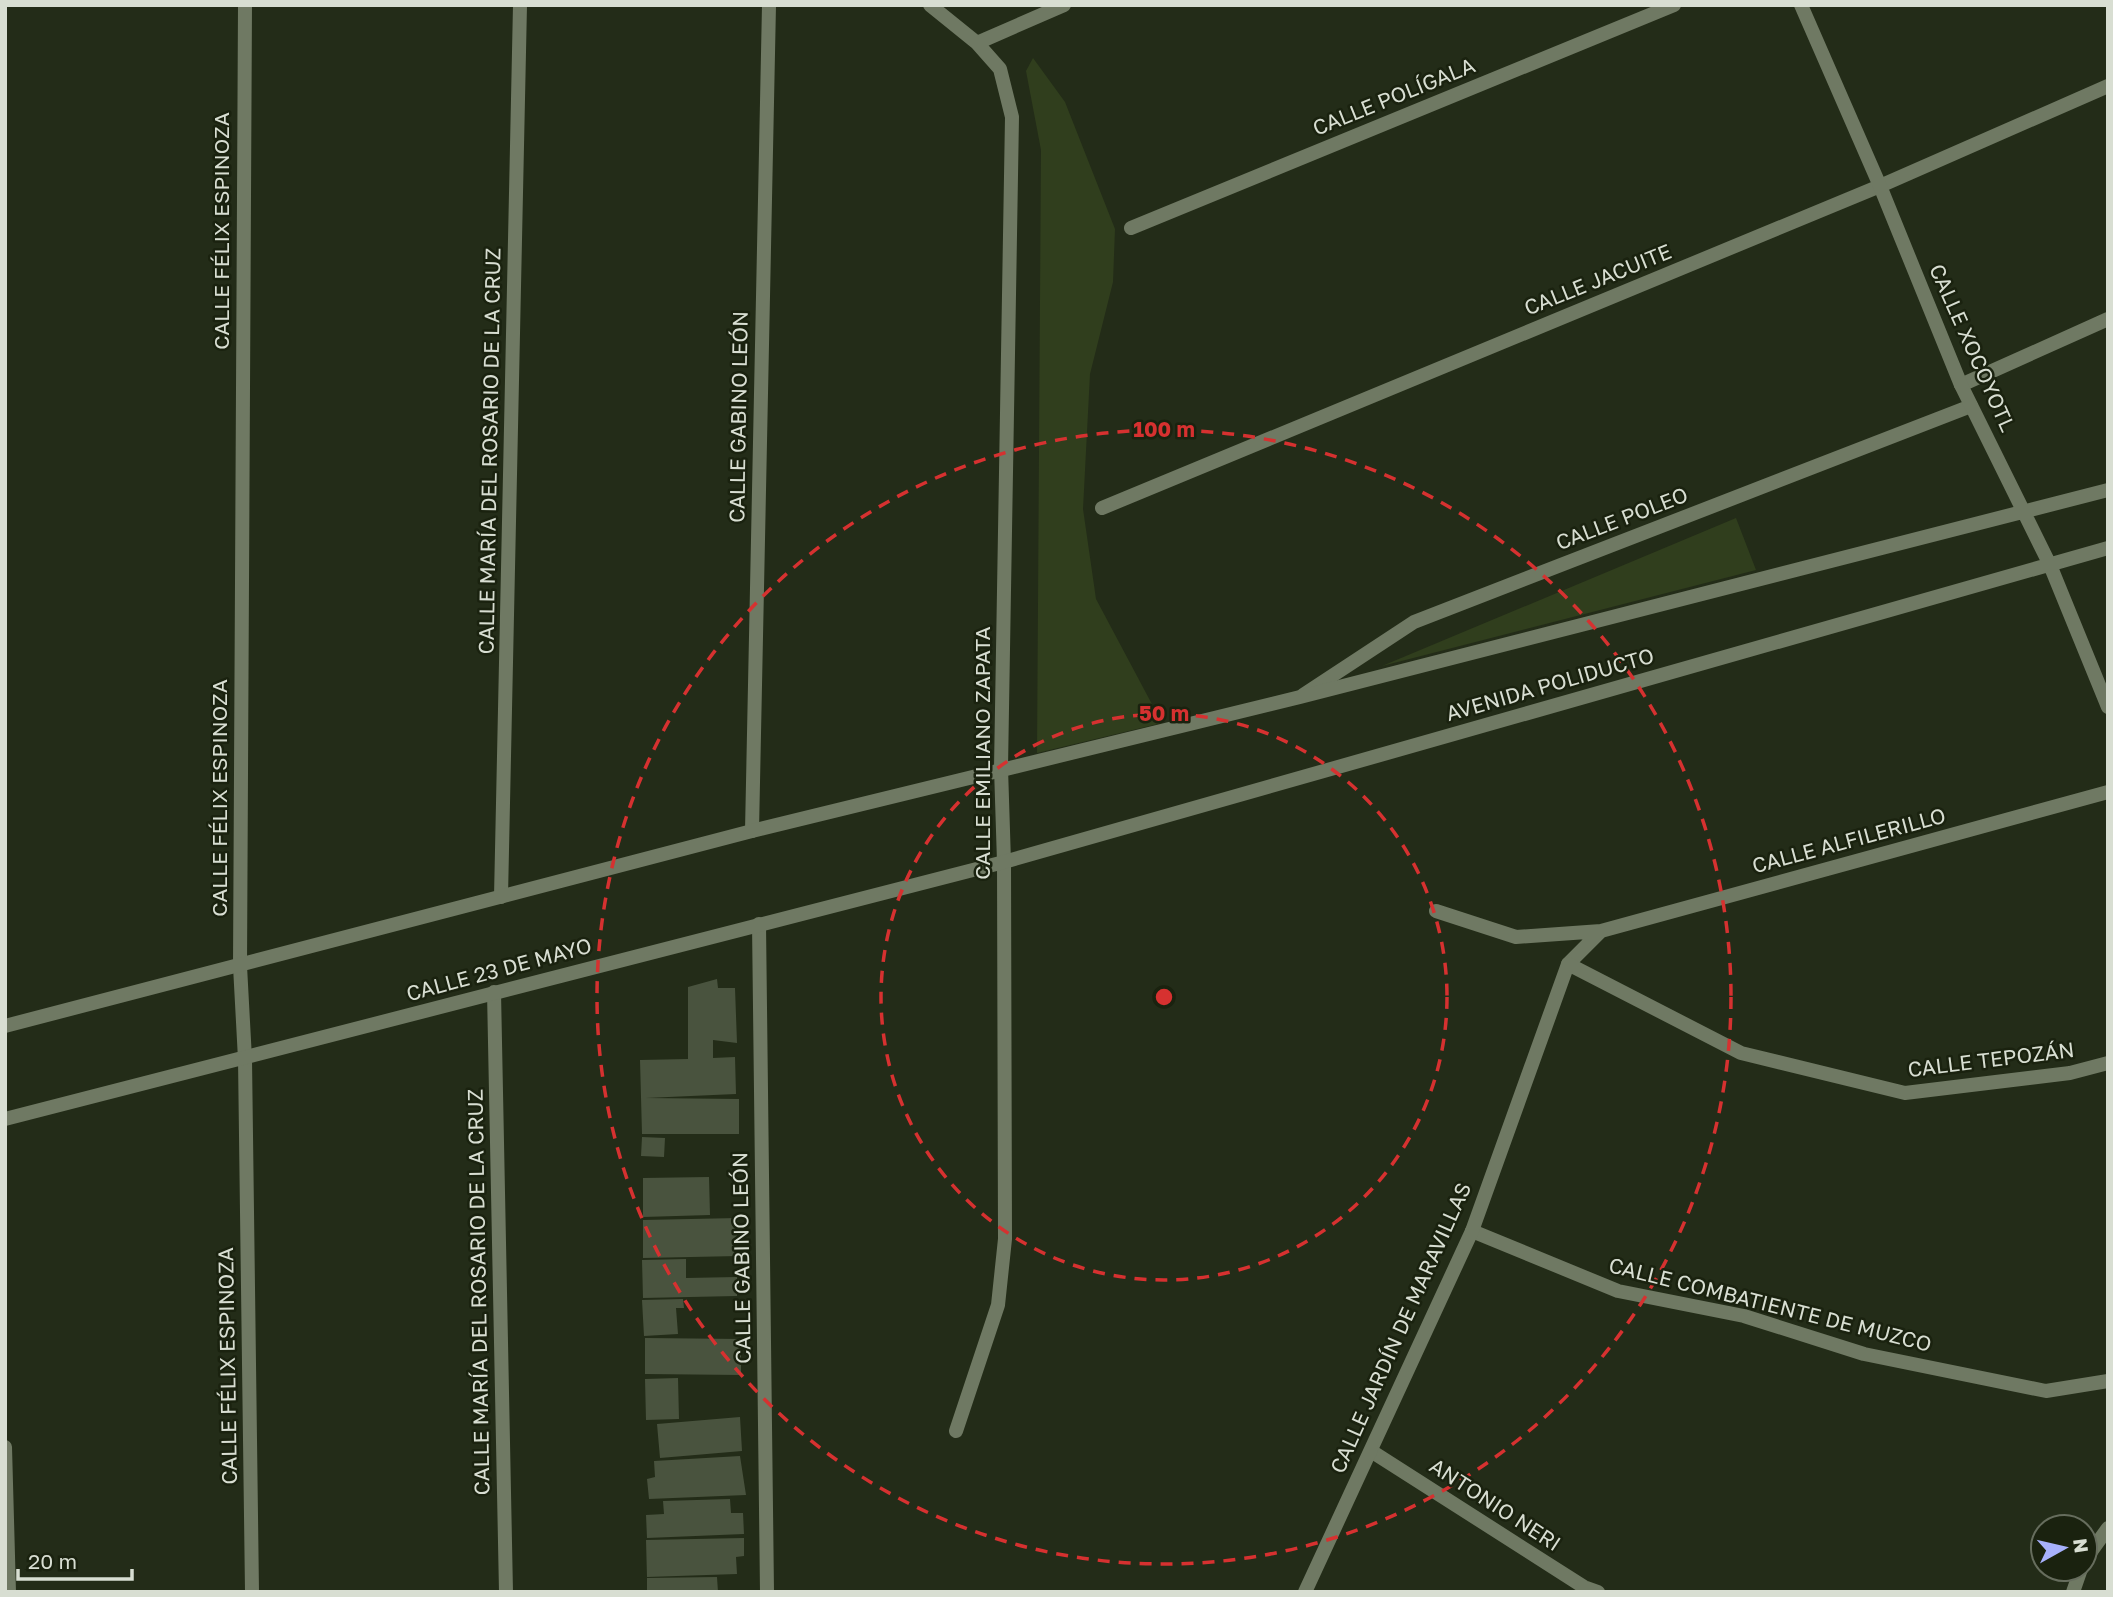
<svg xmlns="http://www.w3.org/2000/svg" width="2113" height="1597" font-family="'Golos Text',sans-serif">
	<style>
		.green { fill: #303e1d }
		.building { fill: #49533e }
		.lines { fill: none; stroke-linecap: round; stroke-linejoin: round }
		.minor { stroke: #6f7963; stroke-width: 14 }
		.tertiary { stroke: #6f7963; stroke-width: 14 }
		.ring { fill: none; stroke: #d63130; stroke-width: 3.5; stroke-dasharray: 12 9 }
		.labels { text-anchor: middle; stroke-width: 5; stroke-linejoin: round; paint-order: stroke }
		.street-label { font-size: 21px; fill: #d8ded2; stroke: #1a220f }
		.centre { fill: #d63130; stroke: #1a220f; stroke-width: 3.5 }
		.ring-label { font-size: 21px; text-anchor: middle; font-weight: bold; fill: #d63130; stroke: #1a220f; stroke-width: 5; stroke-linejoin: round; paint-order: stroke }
	</style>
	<rect width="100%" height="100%" fill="#232c18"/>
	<!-- green -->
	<path class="green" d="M1033,58L1065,102L1115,229L1113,282L1090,374L1083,509L1096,599L1162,723L1037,753L1041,150L1026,71Z
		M1736,518L1756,570L1382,666Z"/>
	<!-- building -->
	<path class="building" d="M717,979L718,988H735L737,1043L713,1040V1058L735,1057L736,1094L646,1098L739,1099V1134H642L640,1060L688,1059V987Z
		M642,1137L665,1138L664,1157L641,1156Z
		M709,1177L710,1215L643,1217V1178Z
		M738,1218L739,1256L643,1258V1220Z
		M686,1259V1278L737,1277V1296L643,1298L642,1260Z
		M683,1299L684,1308H676L678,1334L644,1336L642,1300Z
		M645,1338L741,1339V1375L645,1374Z
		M678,1378L679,1419L646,1420L645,1379Z
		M740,1417L742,1451L660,1458L657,1424Z
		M740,1456L746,1495L649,1499L647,1479L655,1477L654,1461Z
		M730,1499L731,1513H743L744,1534L647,1538L646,1515L664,1514L663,1501Z
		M744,1538V1556L736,1557L737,1574L647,1577L646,1540Z
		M717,1577L718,1592H647V1578Z"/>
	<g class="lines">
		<!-- minor -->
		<path class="minor" d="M245,5L240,966L245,1059L252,1592
			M930,5L977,43L1000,69L1012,117L1001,768L1004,862L1005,1239L998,1305L956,1431
			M977,43L1064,5
			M1131,228L1674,5
			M1961,385L2108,319
			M1102,508L1880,186L2108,86
			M1303,695L1414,622L1971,406
			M752,831L769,5
			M501,897L520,5
			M1436,911L1516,937L1601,931L2108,792
			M759,924L767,1592
			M1568,964L1601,931
			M494,992L506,1592
			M1472,1231L1618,1291L1744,1316L1864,1354L2046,1391L2108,1381
			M5,1447L9,1592
			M1371,1451L1584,1587L1598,1592
			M2085,1560L2108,1528
			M2073,1592L2081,1569"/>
		<!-- tertiary -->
		<path class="tertiary" d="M1801,5L1880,186L1961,385L2050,565L2108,707
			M5,1026L752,831L1300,697L2108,490
			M5,1119L1004,862L2108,548
			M1305,1592L1472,1231L1568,964L1741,1053L1905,1093L2070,1073L2108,1063"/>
	</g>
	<!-- distance rings -->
	<g class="ring">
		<circle cx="1164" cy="997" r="283"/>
		<circle cx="1164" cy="997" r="567"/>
	</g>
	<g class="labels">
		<!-- street labels -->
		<g class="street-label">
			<text transform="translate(1394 97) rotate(-22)" y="7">CALLE POLÍGALA</text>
			<text transform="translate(222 231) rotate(-90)" y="7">CALLE FÉLIX ESPINOZA</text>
			<text transform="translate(1598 280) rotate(-22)" y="7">CALLE JACUITE</text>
			<text transform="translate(1972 348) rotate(66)" y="7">CALLE XOCOYOTL</text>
			<text transform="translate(739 417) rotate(-89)" y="7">CALLE GABINO LEÓN</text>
			<text transform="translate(490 451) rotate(-89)" y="7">CALLE MARÍA DEL ROSARIO DE LA CRUZ</text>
			<text transform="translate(1622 519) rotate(-21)" y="7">CALLE POLEO</text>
			<text transform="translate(1550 685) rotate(-16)" y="7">AVENIDA POLIDUCTO</text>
			<text transform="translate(983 753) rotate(-90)" y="7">CALLE EMILIANO ZAPATA</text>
			<text transform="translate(220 798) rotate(-90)" y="7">CALLE FÉLIX ESPINOZA</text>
			<text transform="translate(1849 841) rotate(-15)" y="7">CALLE ALFILERILLO</text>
			<text transform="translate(499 970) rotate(-15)" y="7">CALLE 23 DE MAYO</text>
			<text transform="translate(1991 1060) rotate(-7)" y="7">CALLE TEPOZÁN</text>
			<text transform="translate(742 1258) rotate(-91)" y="7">CALLE GABINO LEÓN</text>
			<text transform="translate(479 1292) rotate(-91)" y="7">CALLE MARÍA DEL ROSARIO DE LA CRUZ</text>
			<text transform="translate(1770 1305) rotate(14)" y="7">CALLE COMBATIENTE DE MUZCO</text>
			<text transform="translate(1401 1328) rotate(-66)" y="7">CALLE JARDÍN DE MARAVILLAS</text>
			<text transform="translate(228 1366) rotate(-91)" y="7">CALLE FÉLIX ESPINOZA</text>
			<text transform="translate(1495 1505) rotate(33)" y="7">ANTONIO NERI</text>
		</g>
	</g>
	<circle cx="1164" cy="997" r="10" class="centre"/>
	<g class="ring-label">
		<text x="1164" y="437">100 m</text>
		<text x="1164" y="721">50 m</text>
	</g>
	<!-- border -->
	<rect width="2113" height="1597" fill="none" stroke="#d8ded2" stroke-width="14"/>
	<!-- north arrow -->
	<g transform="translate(2064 1548) rotate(82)"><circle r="33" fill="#1a220f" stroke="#666d5d" stroke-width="2"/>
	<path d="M0-5L12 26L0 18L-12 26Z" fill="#a7b1fc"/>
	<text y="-10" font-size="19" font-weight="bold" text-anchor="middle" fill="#d8ded2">N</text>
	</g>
	<!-- scale -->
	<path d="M18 1569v10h114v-10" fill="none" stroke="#d8ded2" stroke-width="3.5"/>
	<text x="28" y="1569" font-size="21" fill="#d8ded2" stroke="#1a220f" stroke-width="5" paint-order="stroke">20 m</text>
</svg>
